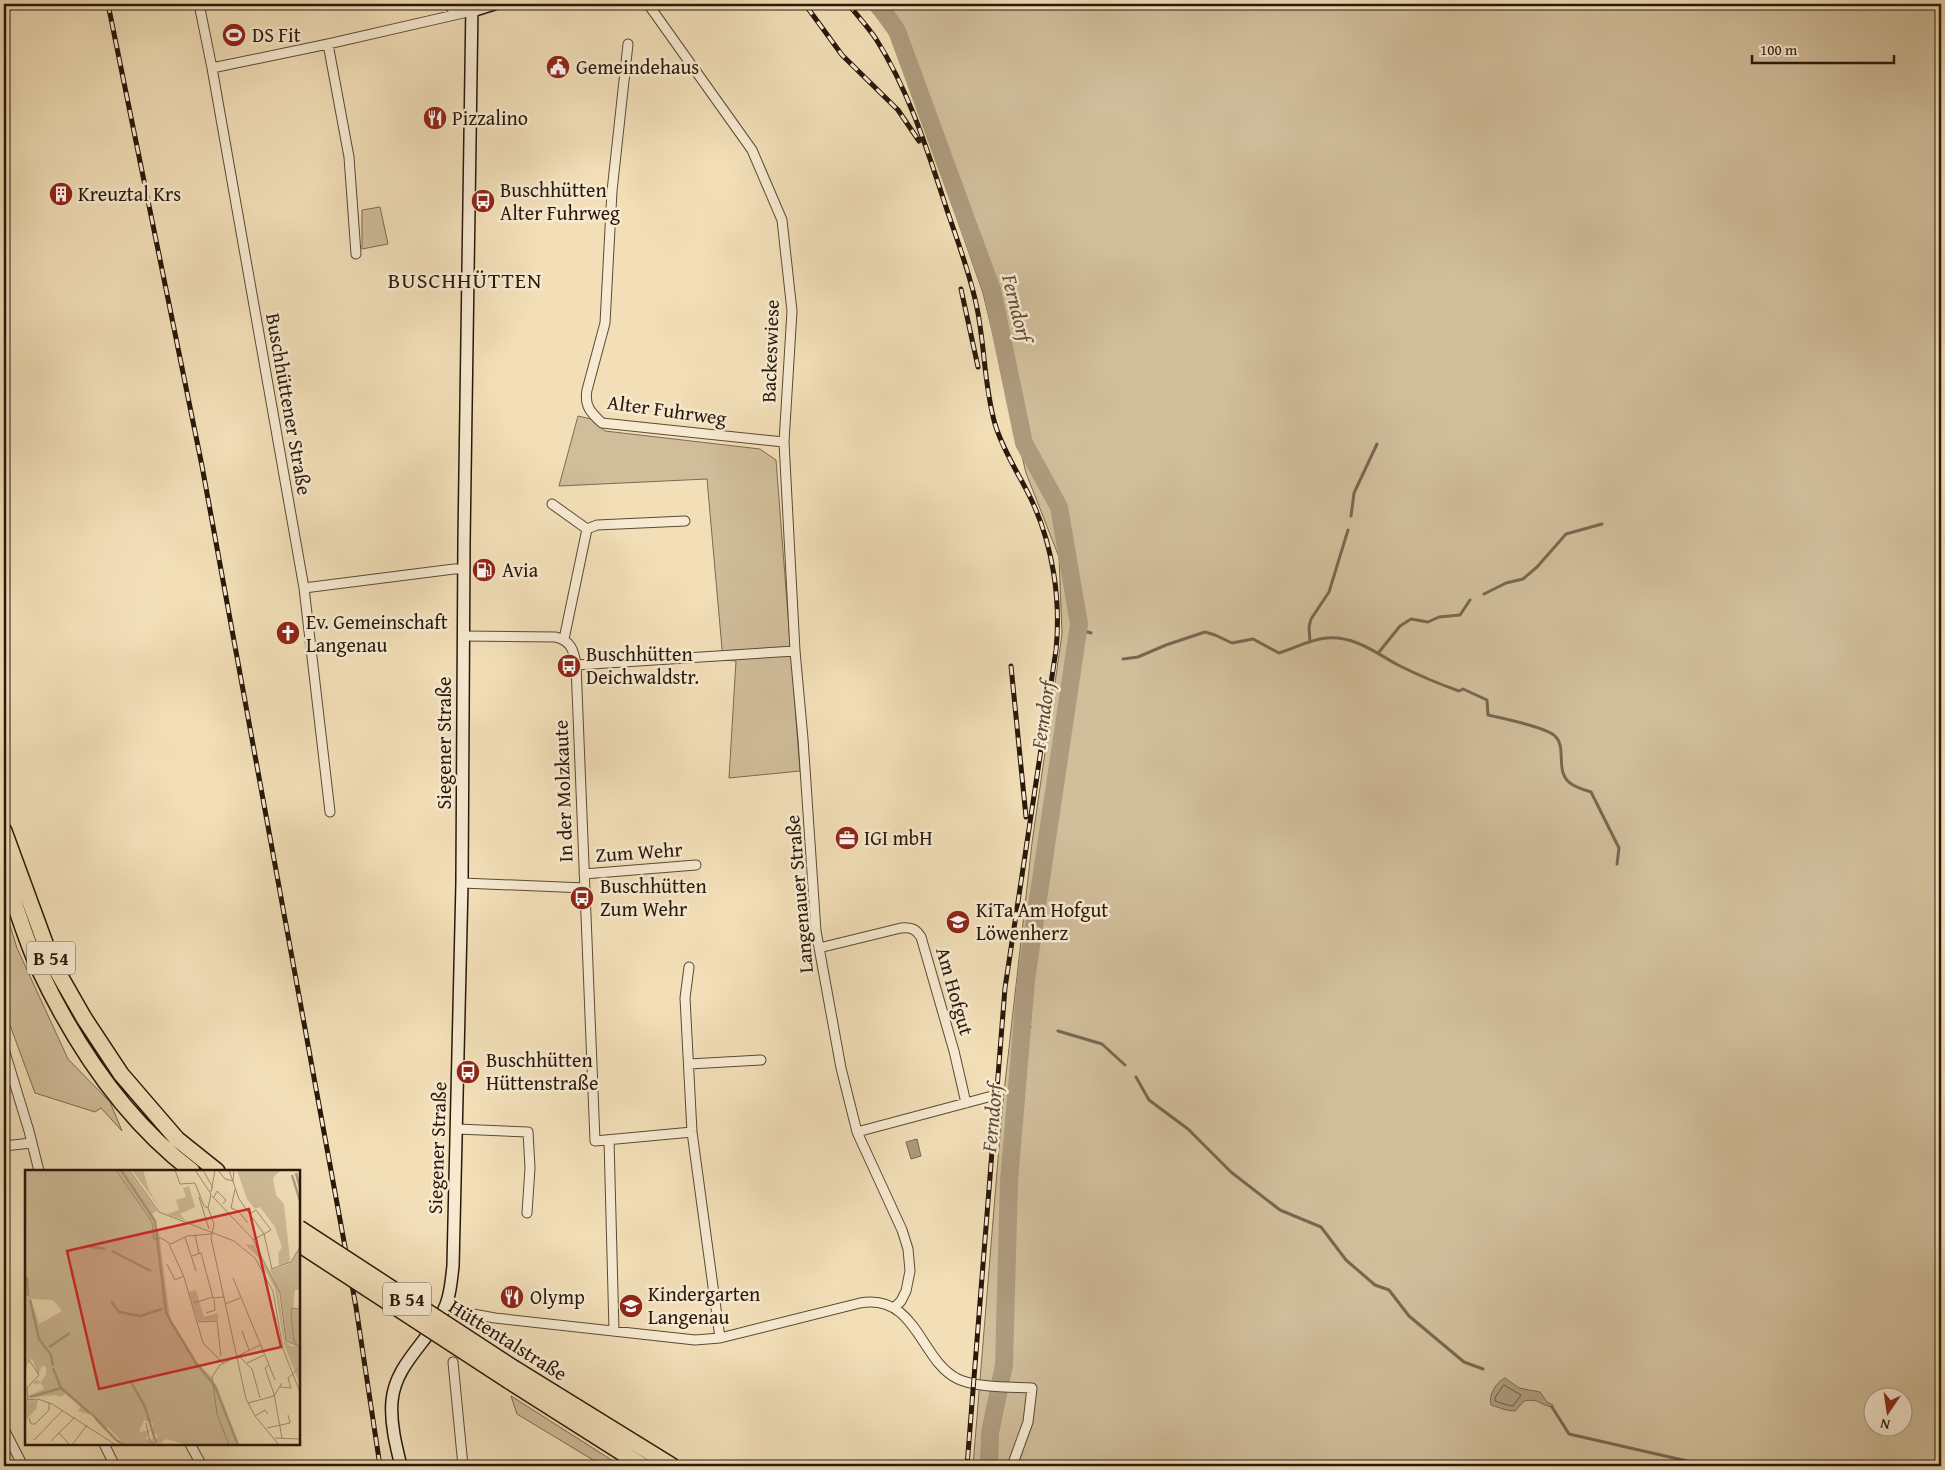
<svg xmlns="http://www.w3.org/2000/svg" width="1945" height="1470" font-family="'Gentium Book Plus',serif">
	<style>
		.green { fill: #d0bd9a; stroke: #7c6a52; fill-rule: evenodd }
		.water { fill: #ad9b7d; stroke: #78674f }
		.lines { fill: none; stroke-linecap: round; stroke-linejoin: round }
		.shore { stroke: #6a5a44; stroke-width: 1 }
		.stream { stroke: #78674f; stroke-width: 3 }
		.river { stroke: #ad9b7d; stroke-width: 18 }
		.street-casing { stroke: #5a4a36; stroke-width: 11 }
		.secondary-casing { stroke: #28180a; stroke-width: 14 }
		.highway-casing { stroke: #28180a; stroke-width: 18 }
		.street { stroke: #f7ead1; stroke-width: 9 }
		.secondary { stroke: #f7ead1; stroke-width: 11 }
		.highway { stroke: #f2dfb8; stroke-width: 15 }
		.rail-casing { stroke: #28180a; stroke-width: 5 }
		.rail { stroke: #f7ead1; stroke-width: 3; stroke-dasharray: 9; stroke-linecap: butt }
		.highway-bridge-casing { stroke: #28180a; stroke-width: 18; stroke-linecap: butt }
		.highway-bridge { stroke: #f2dfb8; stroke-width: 15 }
		.labels { text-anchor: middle; stroke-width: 5; stroke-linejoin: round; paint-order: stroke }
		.shield { fill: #f7ead1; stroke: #665746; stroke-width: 1 }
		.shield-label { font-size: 19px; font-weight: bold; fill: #28180a }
		.poi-label { font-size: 20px; fill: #28180a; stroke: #f7ead1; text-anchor: start }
		.street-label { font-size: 20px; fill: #28180a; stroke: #f7ead1 }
		.water-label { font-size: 21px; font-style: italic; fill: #5d4c38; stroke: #f7ead1 }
		.quarter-label { font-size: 22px; letter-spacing: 1px; fill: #28180a; stroke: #f7ead1 }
		.inset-river { fill: none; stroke: #ad9b7d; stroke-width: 2.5 }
		.inset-road { fill: none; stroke: #a18f72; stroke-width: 1 }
		.view { fill: #d62828; fill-opacity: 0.15; stroke: #d62828; stroke-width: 2.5 }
		.inset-edge { fill: none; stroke: #28180a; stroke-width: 2.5 }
	</style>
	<rect width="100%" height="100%" fill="#f2dfb8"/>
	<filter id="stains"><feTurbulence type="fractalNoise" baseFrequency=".004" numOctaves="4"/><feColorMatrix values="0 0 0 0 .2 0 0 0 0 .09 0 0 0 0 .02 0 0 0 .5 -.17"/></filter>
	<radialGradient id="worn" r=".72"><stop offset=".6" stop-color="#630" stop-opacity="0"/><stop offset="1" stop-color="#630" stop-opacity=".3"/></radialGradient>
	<!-- green -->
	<path class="green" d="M866,4H1941V1466H973L1002,1110L1032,843L1062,634L1059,557L1026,473L983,293L893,37ZM1872,1398H1902V1428H1872Z
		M380,207L388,244L362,249V210Z
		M578,416L591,419L605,431L760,449L776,460L800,771L729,778L736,661L723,660L707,479L559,486Z
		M4,906L17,948L68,1059L110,1102L122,1131L101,1108L95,1112L35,1093L4,1009Z
		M511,1396L621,1466H603L517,1414Z"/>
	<!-- water -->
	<path class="water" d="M917,1139L921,1156L911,1159L906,1142Z
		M1505,1378L1519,1388L1540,1392L1547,1402L1553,1405L1552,1407C1539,1405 1540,1398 1524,1401L1515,1411L1506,1410L1491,1405C1488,1396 1496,1382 1505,1378Z"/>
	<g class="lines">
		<!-- shore -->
		<path class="shore" d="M1504,1385L1521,1395L1513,1406L1507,1405L1495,1401V1398Z"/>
		<!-- stream -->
		<path class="stream" d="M1351,516L1354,493L1377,444
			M1484,594L1506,583L1523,579L1537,567L1566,534L1602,524
			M1078,629L1091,633
			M1310,642L1309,627L1311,619L1329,592L1348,530
			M1379,652L1400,626L1411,619L1428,622L1439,617L1460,615L1470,600
			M1123,659L1138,657L1166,645L1205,632L1215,635L1232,643L1253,639L1279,653C1295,648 1311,639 1327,638C1355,636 1376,653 1398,665C1418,675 1439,684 1459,691L1463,689L1487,700L1488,715C1502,718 1547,728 1555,736C1568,748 1553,774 1573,785C1578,788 1585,790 1591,792L1619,848L1617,864
			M1022,1026L1030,1027
			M1058,1031L1102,1044L1125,1065
			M1136,1077L1149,1100L1188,1129L1231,1172L1280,1210L1321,1227L1346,1260L1375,1285L1389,1290L1409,1316L1464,1362L1483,1369
			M1552,1407L1569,1434L1709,1466"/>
		<!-- river -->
		<path class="river" d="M878,4L897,31L992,290L1024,443L1059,507L1079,624L1026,980L1009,1181L1004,1365L990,1433L989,1466"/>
		<!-- street casing -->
		<g class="street-casing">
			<path id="street" d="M199,4L212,68L304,588L330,812
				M448,4L456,14
				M648,4L752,150L782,220L792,311L784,442L795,651L803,739L816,931L841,1068L857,1132L902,1230L908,1249L910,1271L906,1291L901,1301L894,1308
				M328,44L349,157L356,254
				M628,44L612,191L605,323L587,390C584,406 591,413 602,423L784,442
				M212,68L328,44L472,11
				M552,504L587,529
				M304,588L454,569H464
				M464,636L555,637C571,640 574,651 576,665L595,1141L692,1132
				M564,639L587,529L597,525L685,521
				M576,665L795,651
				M584,874L696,865
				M462,883L585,888
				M819,948L901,928C911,927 916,929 921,937L954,1051L966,1103
				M689,967L685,998L692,1132L720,1338
				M4,1049L29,1131L39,1171
				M689,1064L761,1060
				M457,1129L528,1132L530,1168L527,1213
				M857,1132L992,1096
				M609,1140L614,1331
				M4,1146L31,1143
				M446,1306L456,1311L495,1318L695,1340L720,1338L860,1303C917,1293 920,1361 958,1379C977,1388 1011,1387 1032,1388L1028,1422L1012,1466
				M453,1362L463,1466
				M4,1429L23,1466
				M104,1444L115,1466
				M190,1444L202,1466"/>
		</g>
		<!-- secondary casing -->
		<g class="secondary-casing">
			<path id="secondary" d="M472,11L494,4
				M401,1466C396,1446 390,1422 392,1401C395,1366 425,1344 441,1315C450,1300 451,1283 453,1266L462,883L464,541L472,4"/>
		</g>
		<!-- highway casing -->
		<g class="highway-casing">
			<path id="highway" d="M4,831L52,962L84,1018L121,1074L177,1139L217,1171
				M4,872C15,904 25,938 39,969C75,1045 125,1120 192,1171
				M515,1369L672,1466
				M509,1381L643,1466"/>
		</g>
		<!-- street -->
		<use href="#street" class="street"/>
		<!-- secondary -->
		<use href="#secondary" class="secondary"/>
		<!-- highway -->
		<use href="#highway" class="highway"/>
		<!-- rail casing -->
		<g class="rail-casing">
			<path id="rail" d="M108,4L202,466L356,1307L380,1466
				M848,4C857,15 868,27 876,39C909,91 927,149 946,207C957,240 970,273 977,308C985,347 984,386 995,424C1003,451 1019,474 1031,499C1053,545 1061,600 1056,650L1005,988L967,1466
				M807,7L842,55L898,110L919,141
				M961,289L978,367
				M1011,666L1026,817"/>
		</g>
		<!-- rail -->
		<use href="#rail" class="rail"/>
		<!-- highway-bridge casing -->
		<g class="highway-bridge-casing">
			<path id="highway-bridge" d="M299,1228L515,1369
				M299,1244L509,1381"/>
		</g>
		<!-- highway-bridge -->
		<use href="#highway-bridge" class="highway-bridge"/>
	</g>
	<!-- icons -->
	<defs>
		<g id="stadium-disc" transform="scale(1.25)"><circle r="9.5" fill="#8f2418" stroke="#f7ead1"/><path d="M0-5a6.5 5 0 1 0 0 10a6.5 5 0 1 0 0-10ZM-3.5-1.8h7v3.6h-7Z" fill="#fff"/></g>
		<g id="civic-disc" transform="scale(1.25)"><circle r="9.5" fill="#8f2418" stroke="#f7ead1"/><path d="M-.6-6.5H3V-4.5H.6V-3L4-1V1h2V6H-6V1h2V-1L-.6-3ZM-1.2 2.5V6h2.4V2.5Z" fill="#fff"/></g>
		<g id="restaurant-disc" transform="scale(1.25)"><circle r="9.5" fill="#8f2418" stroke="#f7ead1"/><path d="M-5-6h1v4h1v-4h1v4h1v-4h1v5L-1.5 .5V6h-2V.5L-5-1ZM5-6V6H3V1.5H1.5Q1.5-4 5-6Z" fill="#fff"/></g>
		<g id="building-disc" transform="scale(1.25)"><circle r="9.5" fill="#8f2418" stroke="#f7ead1"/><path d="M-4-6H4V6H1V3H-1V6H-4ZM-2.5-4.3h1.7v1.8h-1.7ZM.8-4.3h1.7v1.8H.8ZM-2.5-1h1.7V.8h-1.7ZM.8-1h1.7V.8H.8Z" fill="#fff"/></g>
		<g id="bus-disc" transform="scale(1.25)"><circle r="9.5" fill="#8f2418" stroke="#f7ead1"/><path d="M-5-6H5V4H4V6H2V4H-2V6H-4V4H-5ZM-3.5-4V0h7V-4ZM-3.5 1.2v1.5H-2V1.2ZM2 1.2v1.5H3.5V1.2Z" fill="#fff"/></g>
		<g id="fuel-disc" transform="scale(1.25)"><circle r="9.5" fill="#8f2418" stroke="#f7ead1"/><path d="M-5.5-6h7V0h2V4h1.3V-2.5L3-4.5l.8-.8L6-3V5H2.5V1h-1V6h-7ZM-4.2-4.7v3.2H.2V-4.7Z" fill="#fff"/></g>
		<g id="church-disc" transform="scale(1.25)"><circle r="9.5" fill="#8f2418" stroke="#f7ead1"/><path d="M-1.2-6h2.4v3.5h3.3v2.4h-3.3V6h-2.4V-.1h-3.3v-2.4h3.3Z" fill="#fff"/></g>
		<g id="office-disc" transform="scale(1.25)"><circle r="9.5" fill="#8f2418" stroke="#f7ead1"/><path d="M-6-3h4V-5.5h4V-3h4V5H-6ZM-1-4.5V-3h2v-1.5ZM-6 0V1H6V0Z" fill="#fff"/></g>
		<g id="school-disc" transform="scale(1.25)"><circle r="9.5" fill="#8f2418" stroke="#f7ead1"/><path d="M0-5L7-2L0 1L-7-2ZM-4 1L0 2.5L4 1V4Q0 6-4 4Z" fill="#fff"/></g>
	</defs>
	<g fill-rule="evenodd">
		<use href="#stadium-disc" x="234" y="35"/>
		<use href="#civic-disc" x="558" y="67"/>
		<use href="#restaurant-disc" x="435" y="118"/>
		<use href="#building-disc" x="61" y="194"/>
		<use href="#bus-disc" x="483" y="201"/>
		<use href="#fuel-disc" x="484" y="570"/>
		<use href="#church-disc" x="288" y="633"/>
		<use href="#bus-disc" x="569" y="666"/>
		<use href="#office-disc" x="847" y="838"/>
		<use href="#bus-disc" x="582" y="898"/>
		<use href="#school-disc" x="958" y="922"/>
		<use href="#bus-disc" x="468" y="1072"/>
		<use href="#restaurant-disc" x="512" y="1297"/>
		<use href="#school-disc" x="631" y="1306"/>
	</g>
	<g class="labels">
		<!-- shield labels -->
		<g class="shield">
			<rect x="27" y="941.5" width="48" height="33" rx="4"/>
			<rect x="383" y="1282.5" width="48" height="33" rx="4"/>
		</g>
		<g class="shield-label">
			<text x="51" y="965">B 54</text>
			<text x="407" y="1306">B 54</text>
		</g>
		<!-- poi labels -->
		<g class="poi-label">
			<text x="252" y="42">DS Fit</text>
			<text x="576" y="74">Gemeindehaus</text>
			<text x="452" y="125">Pizzalino</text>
			<text x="500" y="197">Buschhütten<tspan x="500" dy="23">Alter Fuhrweg</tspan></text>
			<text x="78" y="201">Kreuztal Krs</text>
			<text x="502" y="577">Avia</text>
			<text x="306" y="629">Ev. Gemeinschaft<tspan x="306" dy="23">Langenau</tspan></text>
			<text x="586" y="661">Buschhütten<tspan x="586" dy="23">Deichwaldstr.</tspan></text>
			<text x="864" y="845">IGI mbH</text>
			<text x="600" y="893">Buschhütten<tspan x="600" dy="23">Zum Wehr</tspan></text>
			<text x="976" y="917">KiTa Am Hofgut<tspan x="976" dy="23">Löwenherz</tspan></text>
			<text x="486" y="1067">Buschhütten<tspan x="486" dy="23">Hüttenstraße</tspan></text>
			<text x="648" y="1301">Kindergarten<tspan x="648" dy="23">Langenau</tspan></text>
			<text x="530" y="1304">Olymp</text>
		</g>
		<!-- street labels -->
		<g class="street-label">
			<text transform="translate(770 351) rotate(-88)" y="7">Backeswiese</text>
			<text transform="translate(289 404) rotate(80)" y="7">Buschhüttener Straße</text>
			<text transform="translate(667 410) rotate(8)" y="7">Alter Fuhrweg</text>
			<text transform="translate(444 743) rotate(-90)" y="7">Siegener Straße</text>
			<text transform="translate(563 791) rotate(-92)" y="7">In der Molzkaute</text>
			<text transform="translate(639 852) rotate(-4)" y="7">Zum Wehr</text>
			<text transform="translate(799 894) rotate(-95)" y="7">Langenauer Straße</text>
			<text transform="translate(955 991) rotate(74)" y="7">Am Hofgut</text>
			<text transform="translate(437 1148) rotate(-88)" y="7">Siegener Straße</text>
			<text transform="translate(508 1340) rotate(32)" y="7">Hüttentalstraße</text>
		</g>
		<!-- water labels -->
		<g class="water-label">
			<text transform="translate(1017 308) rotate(76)" y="7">Ferndorf</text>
			<text transform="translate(1043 715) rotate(-82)" y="7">Ferndorf</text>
			<text transform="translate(992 1118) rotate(-85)" y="7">Ferndorf</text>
		</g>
		<!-- quarter labels -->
		<g class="quarter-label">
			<text x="465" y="288">BUSCHHÜTTEN</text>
		</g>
	</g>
	<!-- overview -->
	<g transform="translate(25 1170)">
		<rect width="275" height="275" fill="#f2dfb8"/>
		<path d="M0,0H103L132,41L127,44L134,63L145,148L172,193L186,206L212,275H163L141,269L134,275L130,271L133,266L129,263V266L127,262L128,253L119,250L114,262L125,260L121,269H128L130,275H100L83,257L80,260L71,251L68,245L53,241L57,235L41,222L37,227L30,225L3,228V226L19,219L16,213L8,214L11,210L16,212L21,205V197L17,196L13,205L7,188L0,198ZM6,129L28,130L37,141L14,154ZM107,0H118L124,21L136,39ZM212,0H256L248,8L251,25L259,34L265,90L263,93L254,96L253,83L257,77L250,57L235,37L230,39L222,29ZM164,16L170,37L155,44L159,49L178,57L142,44L154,40L151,30L161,27L158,18ZM220,74L229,75L253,118L260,171L266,176L275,177V215L259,174L250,119L234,88ZM275,77V120H270L268,138L275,140L273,176L261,170L256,126L245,100L264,94ZM171,120L179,147L193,143V150L173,151L164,122ZM13,230L11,239L0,251V231Z" fill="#d0bd9a" fill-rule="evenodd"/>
		<path class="inset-river" d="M96,0L130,51L141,142L146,152L171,193L190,216L213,275M271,3L275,18M267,5L275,31M61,76L80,79M87,81L126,101M2,107L3,126M5,130L14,169M86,131L94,142L115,146L137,139M14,169L26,185L28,196M24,177L45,163M28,198L36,218M106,212L120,237L131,273M5,227L36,218L66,244M67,244L91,270L100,275"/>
		<path class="inset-road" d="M91,0L127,52L129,69L136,68L146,74L162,66L186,64M104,0L134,42L209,71L230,88L248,121L258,179L275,222M150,0L155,14L170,13L179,36L183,38M170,0L186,24L183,38L189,54L186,68L221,229L230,246L254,275M178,0L188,18M193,0L200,9L208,11L209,0M204,0L214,29L239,64L247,99M186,22L190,0M187,26L227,68L255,123L261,171L275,177M174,27L184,59M189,27L192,21L201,30L198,34M206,38L213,41L223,53M206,38L210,19M225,44L231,40L246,60L228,70M170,65L174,83M160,67L171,101M144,74L159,107L178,173L198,193M167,86L176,83L188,128L199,127M142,94L150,110L159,106M246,99L266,92L275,77M208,108L244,195L240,198M168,133L188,127M200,134L215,128M181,143L190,140L189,129M173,152L192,151L196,186M217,161L224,180M273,175L269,172L266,144L267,138L275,139M213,185L227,199L235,228M222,193L239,185M244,195L250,210M240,198L249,224L257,268M255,217L266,218L263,208L275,197M0,230L13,229L27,234L91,275M3,230L2,218L14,205L4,190M223,233L249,226L257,213M230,246L240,240L243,244M4,248L6,254H10L24,240V233M121,253L125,272L132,275M242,258L265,253L263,245M34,263L45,275M250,268L275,269M9,270L38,240M26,271L50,247M47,275L62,255M204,275L192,244L187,207L195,195L235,175"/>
		<path class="view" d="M224,39L256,177L74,219L42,81Z"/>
		<rect width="275" height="275" class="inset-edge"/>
	</g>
	<!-- margin -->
	<rect width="1945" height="1470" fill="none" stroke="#f2dfb8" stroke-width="20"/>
	<rect x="5" y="5" width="1935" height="1460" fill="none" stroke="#28180a" stroke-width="2.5"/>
	<rect x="10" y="10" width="1925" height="1450" fill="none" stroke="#28180a"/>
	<!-- north arrow -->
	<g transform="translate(1888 1412) rotate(193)"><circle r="24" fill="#f7ead1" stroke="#a49681"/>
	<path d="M0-4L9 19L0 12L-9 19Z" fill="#8f2418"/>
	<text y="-8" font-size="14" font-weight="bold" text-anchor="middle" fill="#28180a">N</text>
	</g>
	<!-- scale -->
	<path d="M1752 55v8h142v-8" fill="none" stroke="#28180a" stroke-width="2.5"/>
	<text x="1760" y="55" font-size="15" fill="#28180a" stroke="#f7ead1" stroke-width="4" paint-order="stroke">100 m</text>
	<rect width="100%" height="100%" filter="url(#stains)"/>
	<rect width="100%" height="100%" fill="url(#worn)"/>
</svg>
